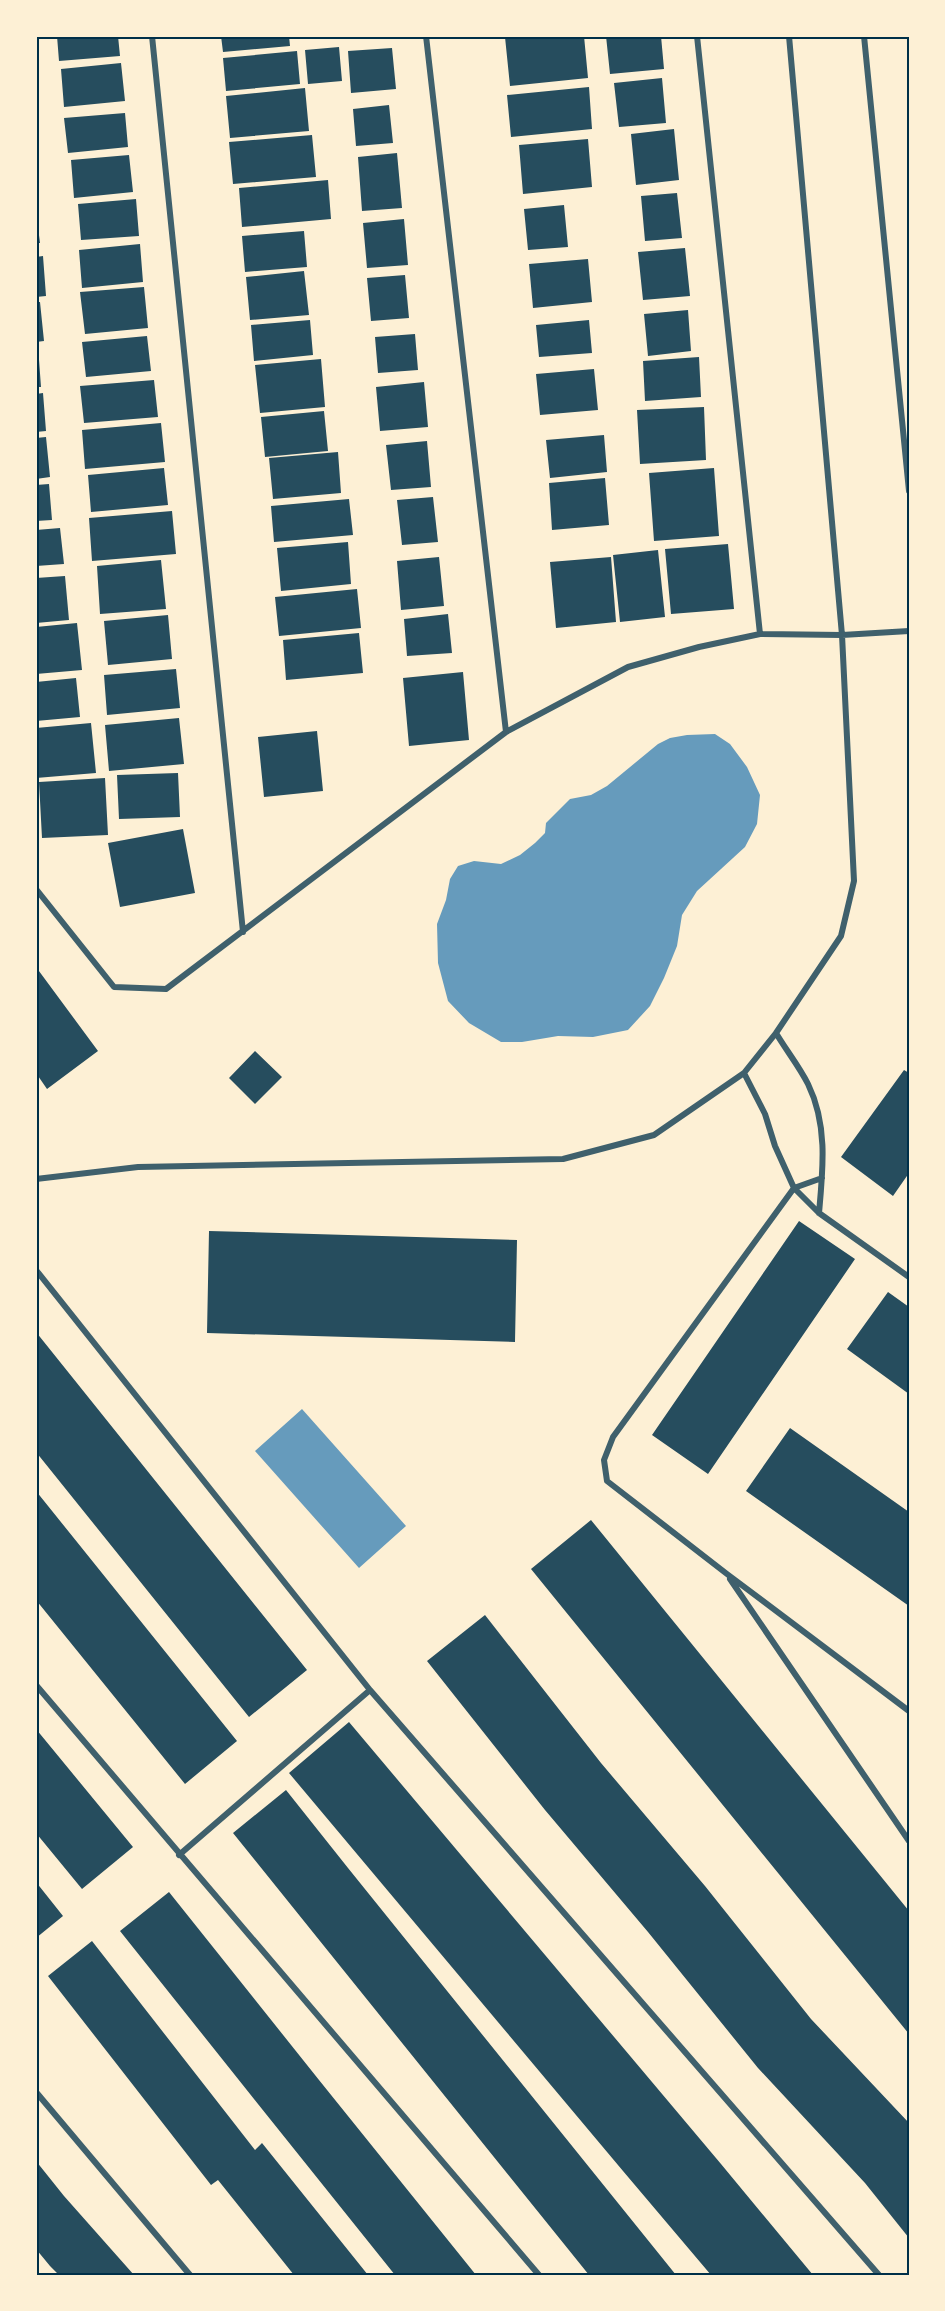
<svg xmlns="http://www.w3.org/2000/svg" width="945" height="2311" font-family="'Golos Text',sans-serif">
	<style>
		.water { fill: #669bbc }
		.building { fill: #264d5e }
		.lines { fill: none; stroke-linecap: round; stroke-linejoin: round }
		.minor { stroke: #3f606c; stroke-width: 6 }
		.neatline { fill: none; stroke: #003049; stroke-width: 2 }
	</style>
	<rect width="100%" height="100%" fill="#fdf0d5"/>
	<!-- water -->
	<path class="water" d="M715,734L730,744L747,767L760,795L757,824L745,847L697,891L682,915L677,946L664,978L650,1006L628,1030L593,1037L558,1036L522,1042H501L469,1023L448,1001L438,963L437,924L446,900L450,879L458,866L474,861L501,864L520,855L535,843L545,833L546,823L570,799L591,795L607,786L658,744L670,738L687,735Z
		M302,1409L406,1526L359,1568L255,1451Z"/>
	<!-- building -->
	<path class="building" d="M57,36H118L120,56L59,61Z
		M221,36H289L290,46L223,52Z
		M584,36L588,78L510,86L505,37Z
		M606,36H661L664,69L610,74Z
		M339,47L342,81L308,84L305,50Z
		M392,48L396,89L351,93L348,51Z
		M297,51L300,84L226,91L223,58Z
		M121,63L125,101L64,107L61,69Z
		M662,78L666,123L619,127L614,83Z
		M589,87L592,129L511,137L507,95Z
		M305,88L309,131L230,138L226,96Z
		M389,105L393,143L356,146L353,109Z
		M125,113L128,147L68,153L64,118Z
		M674,129L679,180L636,185L631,134Z
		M312,135L316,177L233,184L229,142Z
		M588,139L592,187L523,194L519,145Z
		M397,153L402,208L362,211L358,157Z
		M129,155L133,192L74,198L71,160Z
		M328,180L331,219L242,227L239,188Z
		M677,193L682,238L645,241L641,196Z
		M136,199L139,236L81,240L78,204Z
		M564,205L568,247L528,250L524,209Z
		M36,212L40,243H36Z
		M404,219L408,265L367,268L363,223Z
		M304,231L307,267L245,272L242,236Z
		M140,244L143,282L82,288L79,250Z
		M685,248L690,296L643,300L638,252Z
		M43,256L46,296L36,297V257Z
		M588,259L592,302L533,308L529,264Z
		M304,271L309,315L250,320L246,277Z
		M405,275L409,318L371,321L367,278Z
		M144,287L148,328L85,334L80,292Z
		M36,302H40L44,341L36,342Z
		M688,310L691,351L648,356L644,314Z
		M310,320L313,355L254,361L251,325Z
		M589,320L592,353L539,357L536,325Z
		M415,334L418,370L378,373L375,337Z
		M147,336L151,371L86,377L82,342Z
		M36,346H38L41,387H36Z
		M699,357L701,397L645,401L643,361Z
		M321,359L325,407L260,413L255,365Z
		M594,369L598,410L540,415L536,374Z
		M154,380L158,417L84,423L80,386Z
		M424,382L428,427L380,431L376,387Z
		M43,393L46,431L36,432V394Z
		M704,407L706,460L640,464L637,410Z
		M324,411L328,451L265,457L261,417Z
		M161,423L165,462L85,469L82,430Z
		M604,435L607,472L550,478L546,440Z
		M46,437L50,477L36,479V438Z
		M427,441L431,487L391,490L386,445Z
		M338,452L341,493L273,499L269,458Z
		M164,468L168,505L91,512L88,475Z
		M714,468L719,536L654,541L649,473Z
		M605,478L609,525L552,530L549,483Z
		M49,484L52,520L36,521V485Z
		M433,497L438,542L402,545L397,500Z
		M349,499L353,535L274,542L271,506Z
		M172,511L176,554L92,561L89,518Z
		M60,528L64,564L36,566V530Z
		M348,542L351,584L281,591L277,548Z
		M728,544L734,609L671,614L665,549Z
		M658,550L665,617L620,622L613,555Z
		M439,557L444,606L401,610L397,561Z
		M611,557L616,622L556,628L550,562Z
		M161,560L166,609L100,614L97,566Z
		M65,576L69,620L36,623V578Z
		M357,589L361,628L279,636L275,597Z
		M448,614L452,653L407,656L404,619Z
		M168,615L172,659L108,665L104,621Z
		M77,623L82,670L36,674V627Z
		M359,633L363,673L286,680L283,640Z
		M176,669L180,708L107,715L104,675Z
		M463,672L469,740L409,746L403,678Z
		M76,678L80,717L36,721V682Z
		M179,718L184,764L109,771L105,725Z
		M91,723L96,773L36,778V728Z
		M317,731L323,791L264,797L258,737Z
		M178,773L180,817L119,819L117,775Z
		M105,778L108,835L42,838L39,782Z
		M183,829L195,893L120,907L108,843Z
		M36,967L98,1051L47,1089L36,1073Z
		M255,1051L282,1077L255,1104L229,1078Z
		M904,1070L909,1073V1173L893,1196L841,1157Z
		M799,1221L855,1259L708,1474L652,1435Z
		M209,1231L517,1240L515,1342L207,1333Z
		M888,1292L909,1307V1394L847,1349Z
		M36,1332L307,1670L249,1717L36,1452Z
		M790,1428L909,1512V1606L746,1491Z
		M36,1491L237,1741L185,1784L36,1600Z
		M591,1520L909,1911V2034L531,1569Z
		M485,1615L601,1763L705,1886L811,2019L909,2123V2238L865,2183L758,2068L648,1932L545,1810L427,1661Z
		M349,1722L721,2164L813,2275H711L623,2171L289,1773Z
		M36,1729L133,1847L82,1889L36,1833Z
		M286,1790L348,1868L676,2275H589L328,1951L233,1833Z
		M36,1882L63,1916L36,1938Z
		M169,1892L319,2080L476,2275H395L270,2119L120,1931Z
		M92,1941L255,2150L262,2143L368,2275H294L218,2180L211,2185L48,1976Z
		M36,2161L64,2196L134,2275H59L50,2266L36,2249Z"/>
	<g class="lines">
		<!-- minor -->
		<path class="minor" d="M152,36L243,932
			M426,36L506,732
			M697,36L760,634
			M864,36L909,491
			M36,889L114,987L166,989L506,732L628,667L699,647L760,634L842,635L909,631
			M776,1033C786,1050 799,1066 808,1084C828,1125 823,1169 819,1213
			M744,1073L765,1114L775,1146L794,1188L819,1213L909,1277
			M822,1178L794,1188L613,1437L604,1460L607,1481L727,1574L909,1711
			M36,1179L138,1167L563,1159L654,1135L744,1073L776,1033L841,936L854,881L842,635L789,36
			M36,1270L370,1690L879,2275
			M730,1579L909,1841
			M36,1685L539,2275
			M179,1855L370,1690
			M36,2092L190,2275"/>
	</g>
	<!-- border -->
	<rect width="945" height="2311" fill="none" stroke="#fdf0d5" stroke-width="75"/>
	<rect x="38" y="38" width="870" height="2236" class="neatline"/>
</svg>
